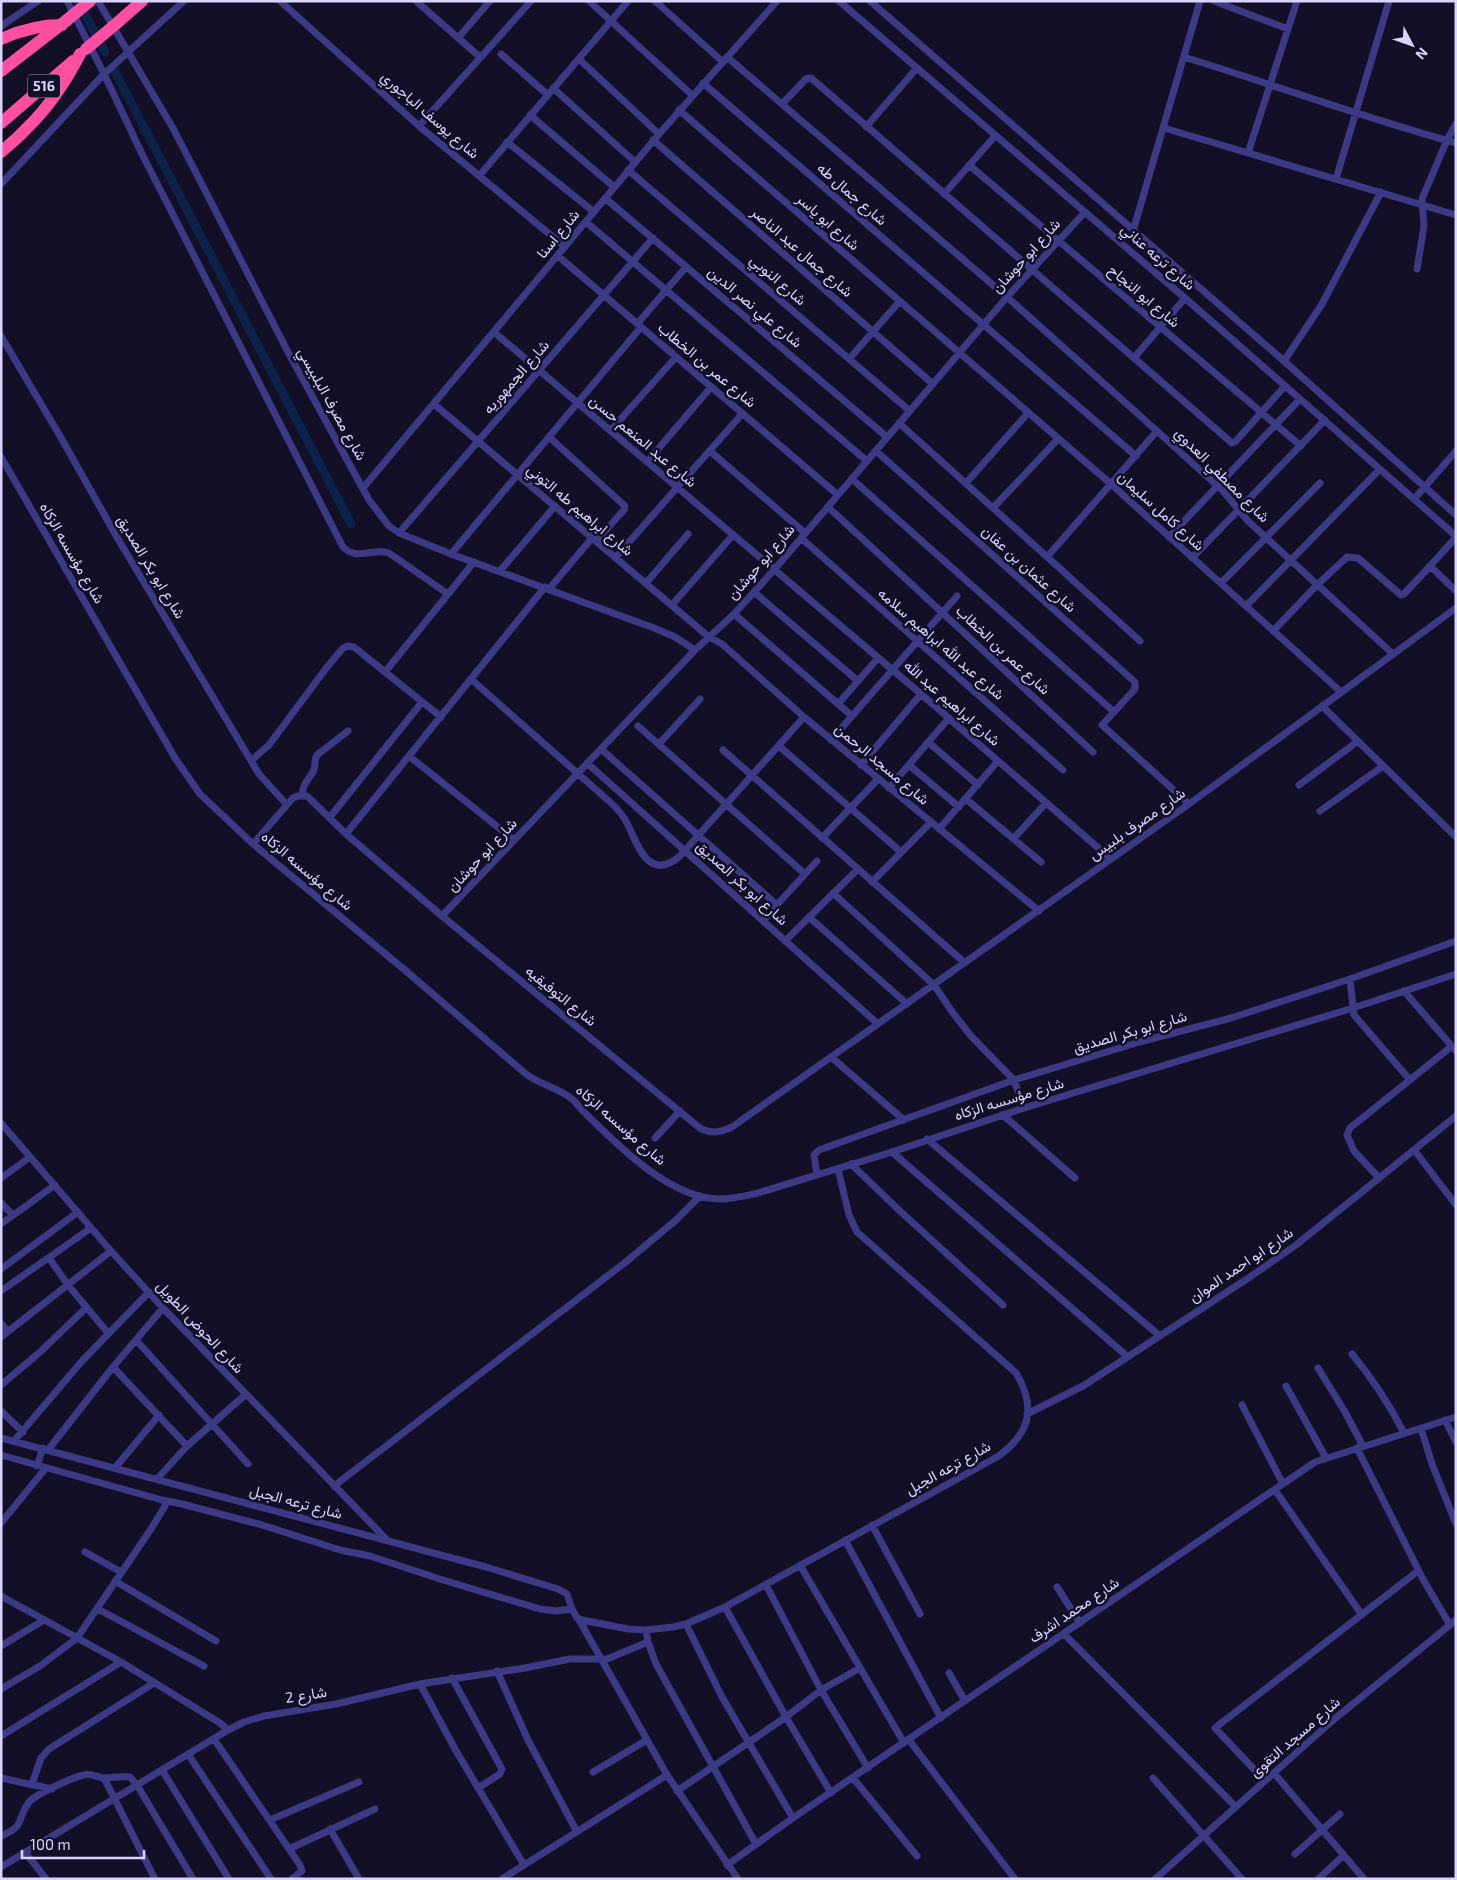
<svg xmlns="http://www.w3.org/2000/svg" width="1457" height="1880" font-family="'Exo 2',Vazirmatn,sans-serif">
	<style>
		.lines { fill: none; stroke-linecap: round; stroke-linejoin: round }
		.canal { stroke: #0c2248; stroke-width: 9 }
		.street { stroke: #3d3a85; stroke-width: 7 }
		.highway { stroke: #ff4fa3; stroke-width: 12 }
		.highway-bridge { stroke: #ff4fa3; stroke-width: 12 }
		.labels { text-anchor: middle; stroke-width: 5; stroke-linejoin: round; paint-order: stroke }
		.shield { fill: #130f26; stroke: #9e99be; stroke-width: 1 }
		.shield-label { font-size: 14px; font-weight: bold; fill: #d9d4ff }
		.street-label { font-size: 15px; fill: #d9d4ff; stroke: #130f26 }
	</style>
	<rect width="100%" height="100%" fill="#130f26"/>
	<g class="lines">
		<!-- canal -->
		<path class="canal" d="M78,1L105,52
			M113,68L351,524"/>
		<!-- street -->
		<path class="street" d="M67,1L104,74L143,156L343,547C359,562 371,547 389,553L448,594
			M98,1L174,130L288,352L369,500L389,526L399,533L451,554L654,628L675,637L695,650
			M280,1L419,126L565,247
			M416,1L480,57
			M589,1L692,95
			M655,1L723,62
			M839,1L1185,298L1456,536
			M870,1L1284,361L1456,515
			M1214,1L1288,29
			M1,26L38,1
			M458,38L490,1
			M501,54L548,95
			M727,57L1007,297L1157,431L1223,491L1248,521L1393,654
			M1184,57C1275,85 1364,118 1456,143
			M579,59L659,134
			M703,83L1136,456
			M553,88L635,162
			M782,104L806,79L811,78L1232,443L1235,442L1285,386
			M679,110L1111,484L1341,692
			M530,115L614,187
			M419,126L531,1
			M866,127L916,69
			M1164,128L1456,215
			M653,140L933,384
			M507,142L594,212
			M1248,153L1297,1
			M969,165L1301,446
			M628,170L910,411
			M479,176L628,1
			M1336,179L1389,1
			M1,184L104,74L184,1
			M944,194L995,136
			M605,198L887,437
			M586,222L867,461
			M1133,231L1200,1
			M558,256L838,495
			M1417,269L1424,226L1422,199L1447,140L1456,124
			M637,324L686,267
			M494,332L921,694L1111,859
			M1,336L60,436L118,539L259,774L287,805
			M1134,358L1185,298
			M849,359L899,302
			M1284,361L1322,304L1381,192
			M434,404L709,637L722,644L804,717L1039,911
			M899,423L1140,641
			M610,431L676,357
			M549,437L625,506L624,510L596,541
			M710,451L805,533
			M876,451L1135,682V689L1102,725L1189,804
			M1,457L175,758L200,794L253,844L406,971L526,1074C540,1085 558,1087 572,1099C576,1102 579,1107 582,1110C617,1144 669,1199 720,1199C733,1199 745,1196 758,1193L892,1152L1024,1108L1353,1008L1456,974
			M647,462L711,387
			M852,479L1113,711
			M966,483L1028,413
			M363,488L659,134L777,1
			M1415,498L1456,451
			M828,507L1093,752
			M993,508L1058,439
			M399,533L653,238
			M1169,537L1300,399
			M801,538L1063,770
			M451,554L641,327
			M1047,557L1157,431
			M615,558L742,414
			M1192,558L1325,420
			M1430,566L1456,537
			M500,571L555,506
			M646,583L688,534
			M1221,583L1320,483
			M549,589L592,538
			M754,592L858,681
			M672,605L733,535
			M1246,606L1380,469
			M734,614L852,716
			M1273,631L1317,585L1347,557L1358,558L1401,595L1404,594L1430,566L1456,591
			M385,672L474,562
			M472,680L610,802C618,809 625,818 629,827C639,850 651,881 680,856L804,717
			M838,704L878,658
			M1322,706L1456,837
			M638,726L805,874
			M831,740L957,596
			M928,742L978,785
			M659,744L700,699
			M779,746L901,852
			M601,749L777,905
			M723,750L965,963
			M409,756L514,840
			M252,760L269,745L327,667L343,648L348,646L354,647L441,717
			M587,763L878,1024
			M861,765L921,694
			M909,765L959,807
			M1299,785L1358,741
			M889,788L949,718
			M302,795C303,784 308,780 313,772C316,766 314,760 317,755L348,731
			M966,799L1041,862
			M1320,811L1383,766
			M330,817L422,702
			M939,829L998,761
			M346,834L545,587
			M822,838L878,779
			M1013,839L1046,803
			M253,844L293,798L298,796H307L346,834L442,916L701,1129C713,1134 721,1132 732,1127L1189,804L1456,608
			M872,882L931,822
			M833,893L934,985L953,1013L971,1036L1014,1080L1024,1108
			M442,916L695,650L734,614L774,570L1007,297L1085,212
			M809,917L907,1004
			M763,920L817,861
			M785,941L858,869
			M1350,979L1354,1015L1410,1080
			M1404,991L1456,1051
			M831,1057L904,1120
			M1003,1115L1075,1178
			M1,1123L111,1251L163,1308L386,1539
			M655,1138L680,1111
			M927,1139L1160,1336
			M1415,1151L1456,1205
			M892,1152L1128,1357
			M851,1164L901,1212L1003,1305
			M817,1174L814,1155L819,1150L1014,1080L1143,1041L1231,1018L1350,979L1456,941
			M1,1178L30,1157
			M1379,1178L1354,1151L1347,1135L1350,1128L1452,1046
			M1,1203L13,1215
			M1,1224L55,1185
			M49,1258L68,1285L108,1333
			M1,1269L78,1212
			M1,1291L91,1228
			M1,1324L8,1331
			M1,1337L111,1251
			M136,1340L248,1464
			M1352,1354C1373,1379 1389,1404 1404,1433
			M113,1367L187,1446
			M1318,1368L1345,1412L1363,1446
			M1,1385L39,1353L86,1308
			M1286,1386L1326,1458
			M1242,1405L1283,1484
			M1,1411L23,1432
			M1027,1414L1083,1386L1250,1277L1296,1245L1456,1116
			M1445,1420L1456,1442
			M1421,1428L1432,1464L1456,1524
			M1,1438L486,1567L558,1589L567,1594L572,1609L577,1618L582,1620L628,1629L646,1630L673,1627L686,1624L725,1607L997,1457C1030,1434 1037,1408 1016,1373L857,1232L849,1215L838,1169
			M14,1441L82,1361L149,1292
			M1357,1448L1424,1581L1450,1625
			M48,1450L113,1367L163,1308
			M1,1455L162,1500L182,1504L262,1525L340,1550L370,1556L443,1580L540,1609L556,1611L572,1609
			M37,1466L43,1448
			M115,1468L159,1415
			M157,1479L187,1446L245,1395
			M334,1486L627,1261L676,1220L700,1196
			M1275,1490L1362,1615
			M1,1523L45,1469
			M872,1525L920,1614
			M845,1540L941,1718
			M85,1552L121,1572
			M800,1565L904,1743
			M115,1581L216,1641
			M766,1585L821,1690L868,1768
			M1057,1587L1080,1623
			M1,1596L121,1662L220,1723L228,1730
			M725,1607L786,1717L831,1793
			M98,1609L204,1666
			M578,1618L667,1775L738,1879
			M686,1624L722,1697L793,1818
			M646,1630L648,1642L656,1664L756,1844
			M1064,1634L1236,1807
			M1,1646L44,1620
			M497,1671L528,1740L577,1832
			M949,1673L965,1701
			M452,1678L502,1769L500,1774L478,1788
			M420,1684L455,1749L524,1865
			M1,1689L40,1666L77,1638L151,1529L165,1506V1501
			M1,1736L121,1662
			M214,1739L300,1865L302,1871L292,1879
			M909,1740L1015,1879
			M188,1754L271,1879
			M162,1770L229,1879
			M593,1772L647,1740
			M1274,1773L1364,1879
			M1,1778L52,1789
			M104,1778L155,1879
			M853,1778L917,1856
			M1153,1778L1242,1879
			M1265,1781L1215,1728L1418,1571
			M32,1784L41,1758L49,1749L154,1683
			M677,1791L786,1717L821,1690L860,1668
			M270,1820L359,1782
			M330,1829L359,1879
			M1,1836C27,1825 16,1819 29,1802C36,1794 73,1777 84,1775C91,1773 97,1777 103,1778C112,1778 121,1776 130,1777L137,1785L193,1879
			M289,1849L375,1809
			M25,1852L46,1879
			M1295,1854L1340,1814
			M727,1865L793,1818L1315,1462L1456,1417
			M1,1867L228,1730L244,1722L264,1716L336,1704L420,1684L525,1668L570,1659H607L648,1642
			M502,1879L667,1775
			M1155,1879L1332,1721L1456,1620
			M1318,1879L1344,1855"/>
		<!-- highway -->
		<path class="highway" d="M117,23L142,1
			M1,39C21,30 40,25 62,25
			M1,71L67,20
			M1,123L73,61
			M1,152C10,144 19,137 27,128C49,107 66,81 80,54"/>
		<!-- highway-bridge -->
		<path class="highway-bridge" d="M67,20L90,1
			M86,49L117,23"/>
	</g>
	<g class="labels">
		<!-- shield labels -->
		<rect class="shield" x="28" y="74.5" width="32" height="23" rx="4"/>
		<g class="shield-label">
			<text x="44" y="91">516</text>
		</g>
		<!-- street labels -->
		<g class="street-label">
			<text transform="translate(430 115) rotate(41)" y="5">شارع يوسف الباجوري</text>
			<text transform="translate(852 194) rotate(41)" y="5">شارع جمال طه</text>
			<text transform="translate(828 222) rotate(41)" y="5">شارع ابو ياسر</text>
			<text transform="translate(558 234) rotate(-51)" y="5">شارع اسنا</text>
			<text transform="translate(802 252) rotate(41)" y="5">شارع جمال عبد الناصر</text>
			<text transform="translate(1026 256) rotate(-48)" y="5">شارع ابو حوشان</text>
			<text transform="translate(1158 257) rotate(41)" y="5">شارع ترعه عناني</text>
			<text transform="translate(778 280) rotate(41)" y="5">شارع النوبي</text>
			<text transform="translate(1144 296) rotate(40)" y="5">شارع ابو النجاح</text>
			<text transform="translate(755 307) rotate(40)" y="5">شارع علي نصر الدين</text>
			<text transform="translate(707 365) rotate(40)" y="5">شارع عمر بن الخطاب</text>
			<text transform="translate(516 377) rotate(-49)" y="5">شارع الجمهوريه</text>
			<text transform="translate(332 404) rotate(61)" y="5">شارع مصرف البلبيسي</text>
			<text transform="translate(643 441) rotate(40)" y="5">شارع عبد المنعم حسن</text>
			<text transform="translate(1222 475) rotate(45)" y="5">شارع مصطفي العدوي</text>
			<text transform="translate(580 510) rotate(40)" y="5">شارع ابراهيم طه التوني</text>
			<text transform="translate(1161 511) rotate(42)" y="5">شارع كامل سليمان</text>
			<text transform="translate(72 553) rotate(60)" y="5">شارع مؤسسه الزكاه</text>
			<text transform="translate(761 562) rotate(-49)" y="5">شارع ابو حوشان</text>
			<text transform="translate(151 567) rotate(59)" y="5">شارع ابو بكر الصديق</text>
			<text transform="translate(1029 569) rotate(42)" y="5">شارع عثمان بن عفان</text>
			<text transform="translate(941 644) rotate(41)" y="5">شارع عبد الله ابراهيم سلامه</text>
			<text transform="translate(1003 650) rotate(43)" y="5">شارع عمر بن الخطاب</text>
			<text transform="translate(952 703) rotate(41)" y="5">شارع ابراهيم عبد الله</text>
			<text transform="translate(882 764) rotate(40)" y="5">شارع مسجد الرحمن</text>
			<text transform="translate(1137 824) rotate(-35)" y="5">شارع مصرف بلبيس</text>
			<text transform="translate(482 855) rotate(-47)" y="5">شارع ابو حوشان</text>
			<text transform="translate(307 871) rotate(40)" y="5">شارع مؤسسه الزكاه</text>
			<text transform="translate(742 883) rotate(42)" y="5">شارع ابو بكر الصديق</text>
			<text transform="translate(561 996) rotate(39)" y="5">شارع التوفيقيه</text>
			<text transform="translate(1130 1032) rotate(-16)" y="5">شارع ابو بكر الصديق</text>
			<text transform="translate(1009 1099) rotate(-17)" y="5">شارع مؤسسه الزكاه</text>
			<text transform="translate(621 1125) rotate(41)" y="5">شارع مؤسسه الزكاه</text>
			<text transform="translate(1241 1265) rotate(-34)" y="5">شارع ابو احمد الموان</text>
			<text transform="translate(200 1327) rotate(47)" y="5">شارع الحوض الطويل</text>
			<text transform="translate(948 1468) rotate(-29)" y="5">شارع ترعه الجبل</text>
			<text transform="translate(296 1502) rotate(15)" y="5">شارع ترعه الجبل</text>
			<text transform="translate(1074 1610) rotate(-34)" y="5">شارع محمد اشرف</text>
			<text transform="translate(306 1695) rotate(-9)" y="5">شارع 2</text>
			<text transform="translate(1295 1737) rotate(-41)" y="5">شارع مسجد التقوى</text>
		</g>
	</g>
	<!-- border -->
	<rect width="1457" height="1880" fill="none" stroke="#d9d4ff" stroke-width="5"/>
	<!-- north arrow -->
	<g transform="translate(1412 45) rotate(131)" stroke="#130f26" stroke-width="4" paint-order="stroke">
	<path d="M0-4L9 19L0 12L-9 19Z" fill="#d9d4ff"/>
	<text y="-8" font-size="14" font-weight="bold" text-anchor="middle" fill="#d9d4ff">N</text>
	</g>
	<!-- scale -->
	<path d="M22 1850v8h122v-8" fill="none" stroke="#d9d4ff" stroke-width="2.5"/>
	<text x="30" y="1850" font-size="15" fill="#d9d4ff" stroke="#130f26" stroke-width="4" paint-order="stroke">100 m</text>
</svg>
